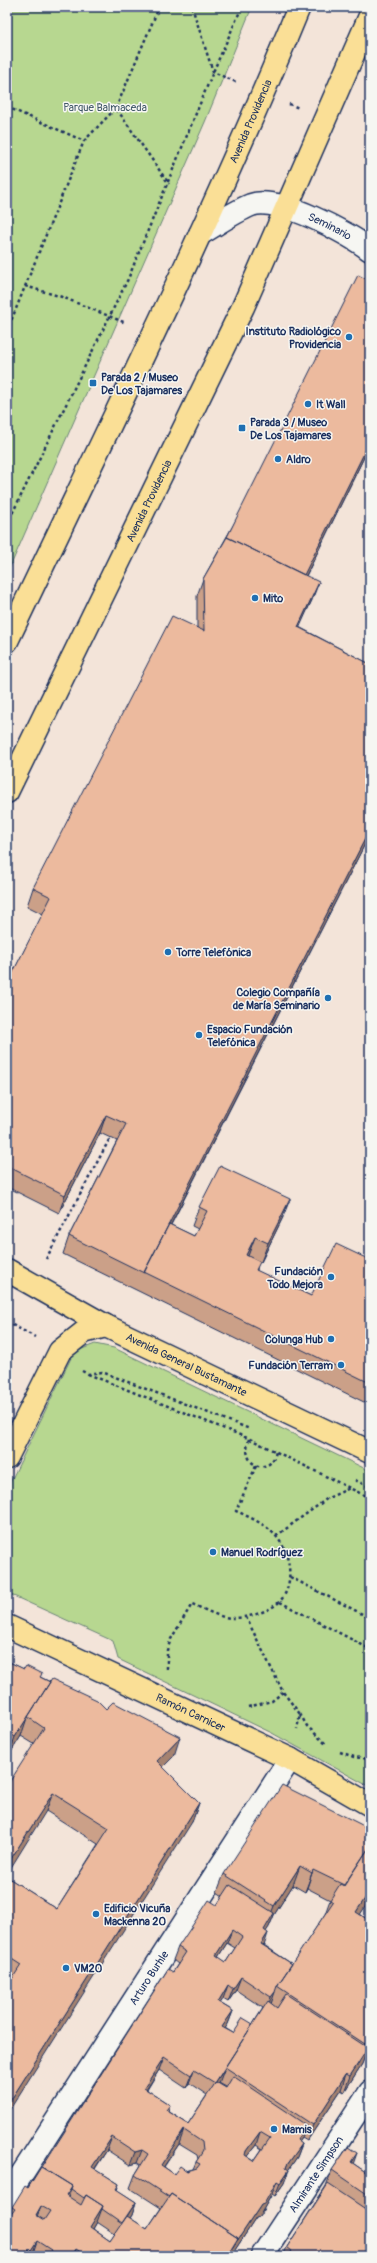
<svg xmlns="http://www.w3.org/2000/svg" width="377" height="2263" font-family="Pangolin,sans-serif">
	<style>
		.green { fill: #b7d790; stroke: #698377 }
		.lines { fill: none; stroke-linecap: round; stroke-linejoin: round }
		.minor-casing { stroke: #1b2f5e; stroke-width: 25 }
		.major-casing { stroke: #1b2f5e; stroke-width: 25 }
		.path { stroke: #1b2f5e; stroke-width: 2.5; stroke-dasharray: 3 3; stroke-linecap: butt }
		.minor { stroke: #f6f6f2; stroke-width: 22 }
		.major { stroke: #fadf96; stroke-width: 22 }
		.wall { fill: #cba088; stroke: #1b2f5e; fill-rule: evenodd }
		.shaded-wall { fill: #a5826f; stroke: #1b2f5e }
		.building { fill: #ecba9e; stroke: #1b2f5e; fill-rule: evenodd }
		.poi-dot { fill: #1f6fb2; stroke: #f6f6f2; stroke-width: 1.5 }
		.labels { text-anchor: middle; stroke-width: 3; stroke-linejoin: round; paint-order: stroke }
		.park-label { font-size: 11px; fill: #42596a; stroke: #f6f6f2 }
		.street-label { font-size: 11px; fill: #1b2f5e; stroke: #f6f6f2 }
		.poi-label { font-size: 11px; font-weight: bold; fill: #1b2f5e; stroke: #f6f6f2; text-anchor: start }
	</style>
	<rect width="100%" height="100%" fill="#f3e4d9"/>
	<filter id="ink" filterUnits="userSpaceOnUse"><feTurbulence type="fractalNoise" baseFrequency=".025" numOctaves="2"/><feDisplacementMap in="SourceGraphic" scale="8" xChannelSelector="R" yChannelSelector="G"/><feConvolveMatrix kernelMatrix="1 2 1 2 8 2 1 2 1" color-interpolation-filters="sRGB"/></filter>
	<g filter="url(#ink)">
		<!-- green -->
		<path class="green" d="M7,7H252L205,122L7,574Z
			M95,1344L114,1348L370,1471V1787L272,1733L118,1659L113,1641L7,1593V1489L71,1358L77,1351Z"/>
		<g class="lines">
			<!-- minor casing -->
			<g class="minor-casing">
				<g id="minor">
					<path id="s1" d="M200,234C217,224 234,212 251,205C278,195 349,233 370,250"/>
					<path id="s2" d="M7,2197L290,1759"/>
					<path id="s3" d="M262,2256L370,2092"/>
				</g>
			</g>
			<!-- major casing -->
			<g class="major-casing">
				<g id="major">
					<path id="s4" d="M7,641C107,430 211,222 299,7"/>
					<path id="s5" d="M7,792L243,307L370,16"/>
					<path id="s6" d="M7,1270L106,1326L370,1452"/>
					<path d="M7,1457L60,1351L84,1332L106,1326"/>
					<path id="s7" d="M7,1626L290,1759L370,1805"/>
				</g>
			</g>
			<!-- path -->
			<path class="path" d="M192,7L213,72L236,82
				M289,104L299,108
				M7,107L84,141L116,108L169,184
				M116,108L159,7
				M25,286L62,297L126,323
				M7,331L84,141
				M7,524L128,279L213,72L242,7
				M46,1259L110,1138
				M7,1322L35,1337
				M82,1371L88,1374L102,1372L250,1429
				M88,1374L250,1439L370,1498
				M249,1439C239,1468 272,1477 276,1451
				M355,1480L370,1487
				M276,1536L328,1498L350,1488
				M290,1577L370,1618
				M280,1602L370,1649
				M246,1617L283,1692L300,1714L297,1729
				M167,1669V1650L171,1639L192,1604C204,1609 219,1618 233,1618C247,1618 268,1612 278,1603C295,1588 291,1556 279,1540C269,1526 252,1518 236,1511L256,1466
				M248,1707L272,1701L283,1692
				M300,1714L307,1726L327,1745
				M340,1752L354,1757L370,1759"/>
			<!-- minor -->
			<use href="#minor" class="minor"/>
			<!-- major -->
			<use href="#major" class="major"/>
		</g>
		<!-- wall -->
		<path class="wall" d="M370,281V445L306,576L312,600L299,627L370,664V834L171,1225L194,1236L198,1229L192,1226L199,1207L283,1217L261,1262L258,1261L257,1271L311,1296L370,1260V1405L63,1254L69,1236L117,1141L100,1133L59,1213L7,1187V984L43,914L27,906L33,888L197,628V596L203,579Z
			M7,1661L106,1709L174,1756L163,1767L199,1803L192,1822L11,1981L7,1979V1877L57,1909L98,1844L46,1811L34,1744L21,1736L9,1755L7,1753Z
			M370,1830V1906L367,1904L360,1914L370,1921V2045L368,2048L362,2064L344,2092L341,2090L307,2141L302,2138L299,2142L302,2144L297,2157L288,2170L284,2183L275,2196L272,2194L259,2217L256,2218L231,2256H7V2219L12,2207L28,2188L178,1964L173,1960L178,1947L217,1905L223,1896L217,1892L224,1874ZM293,1885L305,1892L307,1888L330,1900L325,1914L292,1964L264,1945L266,1931L269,1927L274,1915ZM227,1943L235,1948L226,1962L218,1957ZM236,1990L263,2008L253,2024L233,2033L225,2028L228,2024L233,2011L220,2003L223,1999L228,2002ZM159,2070L186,2088L189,2083L207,2095L188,2124L168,2111L170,2105L147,2090ZM219,2083L226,2087V2088L219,2084ZM179,2144L197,2155L198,2159L196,2162L193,2169L174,2174L164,2167ZM256,2145L262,2149L254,2161L247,2156ZM107,2150L130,2165L137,2163L141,2165L135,2175L130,2188L161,2208L147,2229L130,2218L132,2215L136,2202L117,2190L119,2184L95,2169ZM97,2222L115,2234L110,2241L93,2229Z
			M354,2164L370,2175V2256H283L287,2247L326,2186L332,2170Z"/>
		<!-- shaded-wall -->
		<path class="shaded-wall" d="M370,441V445L298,592L303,576Z
			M319,582L312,600L292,644L298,627Z
			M370,829V834L146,1273L144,1272Z
			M106,1115L100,1133L59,1213L65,1195Z
			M290,1199L283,1217L261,1262L268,1243Z
			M255,1237L248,1256L246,1255Z
			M27,1718L21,1736L9,1755L15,1737Z
			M180,1737L174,1756L150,1780L157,1761Z
			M53,1793L46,1811L7,1874V1865Z
			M199,1803L192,1822L7,2114V2106Z
			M300,1866L293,1885L274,1915L269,1927L259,1943L264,1930L267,1924L274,1906Z
			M313,1870L307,1888L305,1892L312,1873Z
			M370,1891V1894L367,1904L350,1930L356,1912Z
			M232,1930L227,1943L211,1968L216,1955Z
			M268,1933L264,1946L261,1944Z
			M241,1977L236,1990L228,2002L233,1989Z
			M228,1985L223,1999L213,2015L218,2002Z
			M275,1992L271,2004L267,2010L271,1997Z
			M233,2011L228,2024L218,2040L222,2027Z
			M370,2037V2045L368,2048L362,2064L344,2092L350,2076L359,2062L365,2044Z
			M164,2057L159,2070L139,2101L144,2088Z
			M194,2070L189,2083L186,2088L191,2075Z
			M224,2070L219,2083L210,2097L215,2083Z
			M346,2074L341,2090L307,2141L313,2125Z
			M306,2125L302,2138L292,2153L297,2140Z
			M184,2130L179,2144L156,2178L161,2165Z
			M260,2132L256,2145L241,2164L246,2151Z
			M112,2137L107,2150L87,2180L92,2167Z
			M302,2144L297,2157L281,2181L287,2165Z
			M142,2150L137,2163L130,2165L135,2152Z
			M357,2153L351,2170V2162Z
			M289,2170L284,2183L275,2196L280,2183Z
			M277,2181L272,2194L259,2217L256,2218L231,2256H227Z
			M72,2186L66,2202V2195Z
			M136,2202L132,2215L118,2236L123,2223Z
			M41,2206L35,2222L36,2215Z
			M103,2206L97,2222L84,2244L90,2227Z
			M37,2241L32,2256H29L31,2250Z
			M29,2248L26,2256H24Z
			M76,2249L74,2256H72Z"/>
		<!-- building -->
		<path class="building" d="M358,275L370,281V441L304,575L227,537Z
			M227,537L319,582L298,627L370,664V829L144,1273L69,1236L126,1124L106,1115L65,1195L7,1166V984L51,897L33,888L172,616L204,631L203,579Z
			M220,1166L290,1199L268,1243L255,1237L246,1255L260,1262L256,1270L311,1296L336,1244L370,1260V1383L144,1272L169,1224L194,1236L207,1211L199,1207Z
			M7,1661L24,1669L26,1666L42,1674L40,1677L50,1682L15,1737L7,1731Z
			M52,1679L97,1700L106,1709L113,1702L180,1737L157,1761L199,1803L7,2106V1987L21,1965L7,1956V1877L57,1909L109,1828L53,1793L7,1865V1786L44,1728L28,1717Z
			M282,1785L360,1824L370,1830V1846L344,1885L313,1870L312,1873L300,1866L274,1906L224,1874Z
			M370,1846V1891L356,1912L370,1921V2037L365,2044L277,1986L333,1902L330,1900L340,1884L344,1886Z
			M230,1885L274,1913L264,1930L268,1933L261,1944L292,1964L277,1986L275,1992L271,1997L241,1977L233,1989L228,1985L218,2002L233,2011L222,2027L233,2033L243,2018L253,2024L215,2083L194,2070L191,2075L164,2057L144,2088L170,2105L166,2110L188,2124L216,2082L226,2088L233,2076L306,2125L297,2140L302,2144L287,2165L286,2168L289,2170L280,2183L277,2181L264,2204L261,2205L237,2241L238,2238L171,2194L169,2197L135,2175L148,2154L142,2150L135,2152L112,2137L92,2167L119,2184L116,2189L136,2202L122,2223L102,2209L103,2206L86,2195L84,2198L71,2189L72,2186L42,2167L168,1969L173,1972L186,1952L178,1947L194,1923L209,1900L217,1905ZM232,1930L242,1937L226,1962L216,1955ZM184,2130L202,2142L203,2151L196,2162L200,2164L197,2168L187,2171L180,2166L174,2174L161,2165ZM260,2132L270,2138L254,2161L245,2155L246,2151Z
			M286,1994L368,2048L350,2076L346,2074L313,2125L225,2067L268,2001L277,2008Z
			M348,2147L357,2153L351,2162L370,2175V2196L332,2170Z
			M41,2167L72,2186L66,2195L81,2205L86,2195L103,2206L90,2227L110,2241L127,2216L147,2229L171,2194L238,2238L227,2256H87L76,2249L72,2256H48L51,2250L37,2241L31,2250L29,2248L24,2256H7V2220L15,2209L12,2207L25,2186L28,2188ZM41,2206L50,2211L44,2220L36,2215Z
			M328,2184L370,2212V2256H288L292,2251L287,2247Z"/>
	</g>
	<!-- markers -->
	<g class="poi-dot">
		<circle cx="349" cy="337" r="4"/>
		<rect x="89" y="379" width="8" height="8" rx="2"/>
		<circle cx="308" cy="404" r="4"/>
		<rect x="238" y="424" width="8" height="8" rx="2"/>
		<circle cx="278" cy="459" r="4"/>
		<circle cx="255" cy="598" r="4"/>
		<circle cx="168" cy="952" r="4"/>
		<circle cx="328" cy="998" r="4"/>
		<circle cx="199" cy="1035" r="4"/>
		<circle cx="331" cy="1277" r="4"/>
		<circle cx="331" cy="1339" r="4"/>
		<circle cx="341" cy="1365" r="4"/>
		<circle cx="213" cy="1552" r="4"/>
		<circle cx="96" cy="1914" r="4"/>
		<circle cx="66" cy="1968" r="4"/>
		<circle cx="274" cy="2129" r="4"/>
	</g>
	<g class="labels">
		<!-- park labels -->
		<g class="park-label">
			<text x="105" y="111">Parque Balmaceda</text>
		</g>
		<!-- street labels -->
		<g class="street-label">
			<text dy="4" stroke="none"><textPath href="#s4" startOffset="574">Avenida Providencia</textPath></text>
			<text dy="4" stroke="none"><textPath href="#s1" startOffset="142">Seminario</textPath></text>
			<text dy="4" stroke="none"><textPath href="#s5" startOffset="324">Avenida Providencia</textPath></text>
			<text dy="4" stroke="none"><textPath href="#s6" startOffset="203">Avenida General Bustamante</textPath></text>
			<text dy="4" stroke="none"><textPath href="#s7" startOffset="203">Ramón Carnicer</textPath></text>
			<text dy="4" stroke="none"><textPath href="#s2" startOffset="261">Arturo Burhle</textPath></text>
			<text dy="4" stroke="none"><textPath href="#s3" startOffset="98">Almirante Simpson</textPath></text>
		</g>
		<!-- poi labels -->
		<g class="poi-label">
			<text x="341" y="335" text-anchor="end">Instituto Radiológico<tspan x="341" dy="13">Providencia</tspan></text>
			<text x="101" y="381">Parada 2 / Museo<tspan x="101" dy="13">De Los Tajamares</tspan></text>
			<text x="316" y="408">It Wall</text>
			<text x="250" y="426">Parada 3 / Museo<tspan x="250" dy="13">De Los Tajamares</tspan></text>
			<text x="286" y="463">Aldro</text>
			<text x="263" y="602">Mito</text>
			<text x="176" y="956">Torre Telefónica</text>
			<text x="320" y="996" text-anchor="end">Colegio Compañía<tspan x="320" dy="13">de María Seminario</tspan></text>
			<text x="207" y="1033">Espacio Fundación<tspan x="207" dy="13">Telefónica</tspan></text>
			<text x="323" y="1275" text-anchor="end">Fundación<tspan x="323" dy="13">Todo Mejora</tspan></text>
			<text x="323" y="1343" text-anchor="end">Colunga Hub</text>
			<text x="333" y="1369" text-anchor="end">Fundación Terram</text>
			<text x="221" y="1556">Manuel Rodríguez</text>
			<text x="104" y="1912">Edificio Vicuña<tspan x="104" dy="13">Mackenna 20</tspan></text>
			<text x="74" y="1972">VM20</text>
			<text x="282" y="2133">Mamis</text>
		</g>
	</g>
	<!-- margin -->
	<rect width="377" height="2263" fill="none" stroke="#f6f6f2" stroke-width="24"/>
	<rect x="12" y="12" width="353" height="2239" fill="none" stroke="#1b2f5e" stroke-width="1.5" filter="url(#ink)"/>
</svg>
